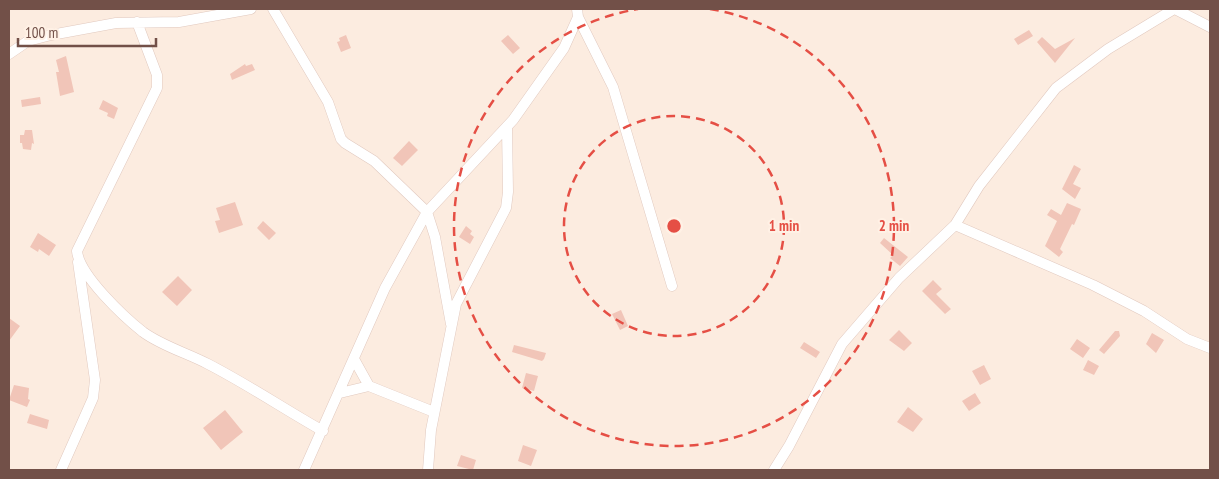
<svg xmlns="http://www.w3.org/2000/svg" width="1219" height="479" font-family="'PT Sans Narrow',sans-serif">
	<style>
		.building { fill: #f1c5b8 }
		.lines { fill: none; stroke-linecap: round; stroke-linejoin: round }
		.minor-casing { stroke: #e1c9bf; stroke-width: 11 }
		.minor { stroke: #fff; stroke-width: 10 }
		.ring { fill: none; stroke: #e54f45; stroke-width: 2.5; stroke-dasharray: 9 6 }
		.centre { fill: #e54f45; stroke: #fff1e5; stroke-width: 2.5 }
		.ring-label { font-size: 15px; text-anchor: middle; font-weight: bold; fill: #e54f45; stroke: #fff1e5; stroke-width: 4; stroke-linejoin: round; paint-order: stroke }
	</style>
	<rect width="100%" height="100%" fill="#fcece0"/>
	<!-- building -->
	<path class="building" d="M1029,30L1033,36L1018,45L1014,39Z
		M346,35L351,48L341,52L337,42L340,41L339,38Z
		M508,35L520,48L513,54L501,41Z
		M1042,37L1055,49L1075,38L1055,63L1037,42Z
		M66,56L74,92L60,96L56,72H59L56,60Z
		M245,64L246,66L252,64L255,70L232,80L230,74Z
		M40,97L41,104L22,107L21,100Z
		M103,100L118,108L114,119L107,116L108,113L99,109Z
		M25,130H32L34,144L32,143L31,150L23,149L22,143H20V135H24Z
		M409,141L418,150L402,166L393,158Z
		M1074,165L1081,169L1073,184L1081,188L1075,199L1062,189Z
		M235,202L243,225L219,233L215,221L220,220L216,208Z
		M1067,203L1081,209L1074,225L1072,224L1060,249L1063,252L1059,257L1045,246L1057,221L1047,215L1051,209L1061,215Z
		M263,221L276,233L269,240L257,228Z
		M466,226L472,231L470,234L474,237L470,244L459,237Z
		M38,233L56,245L49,256L39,249L38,252L30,247Z
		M884,238L908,257L900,266L890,258L893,255L880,243Z
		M178,276L192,290L177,306L162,292Z
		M933,280L942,289L936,294L951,309L945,314L922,291Z
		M621,310L628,326L620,330L612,314Z
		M9,318L20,326L9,341Z
		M899,330L912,343L904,351L889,340Z
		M1115,331H1119L1120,336L1104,354L1099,350Z
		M1152,333L1164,340L1156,353L1146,344Z
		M1077,339L1090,348L1083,358L1070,349Z
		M804,342L820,352L816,358L800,348Z
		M514,345L546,353L544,359L542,361L512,352Z
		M1088,360L1099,366L1094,375L1083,370Z
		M984,365L991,379L980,385L972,371Z
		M526,373L538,376L534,391L522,388Z
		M14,385L29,388L28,399L30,400L27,407L9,400Z
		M975,393L981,403L969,411L962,401Z
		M908,407L923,419L913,432L897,422Z
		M225,410L243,432L221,450L203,428Z
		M30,414L49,420L47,429L27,423Z
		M523,445L537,450L531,466L518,461Z
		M461,455L476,460L473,470L457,466Z"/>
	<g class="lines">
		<!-- minor casing -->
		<g class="minor-casing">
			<path id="minor" d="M273,9L328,102L341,139L345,143L374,161L427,212L435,237L451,324
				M577,9L578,17L613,87L672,286
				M1175,9L1210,27
				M137,22L157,75V88L77,251C79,275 124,317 143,332C162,346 187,353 208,364C247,384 284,409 323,431
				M9,54L28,41L51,35L116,23L179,22L251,9
				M955,225L1093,285L1144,311L1187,339L1210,348
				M354,359L369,386
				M340,393L369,386L434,412
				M61,470L93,398L95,380L78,262
				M304,470L385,288L427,212L513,120L564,48L578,17
				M428,470L431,430L456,304L506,208L508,192L507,127
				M774,470L789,446L842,344L899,278L955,225L979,186L1056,88L1108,49L1174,9"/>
		</g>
		<!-- minor -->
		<use href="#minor" class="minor"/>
	</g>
	<!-- distance rings -->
	<g class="ring">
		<circle cx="674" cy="226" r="110"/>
		<path d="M710 9A220 220 0 1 1 638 9"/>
	</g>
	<circle cx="674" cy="226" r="8" class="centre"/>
	<g class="ring-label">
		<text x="784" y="231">1 min</text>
		<text x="894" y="231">2 min</text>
	</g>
	<!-- border -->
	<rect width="1219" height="479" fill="none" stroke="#725048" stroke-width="20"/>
	<!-- scale -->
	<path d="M18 38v8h138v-8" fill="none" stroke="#725048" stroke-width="2.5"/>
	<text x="25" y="38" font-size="15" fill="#725048" stroke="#fff1e5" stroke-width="4" paint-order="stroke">100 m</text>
</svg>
